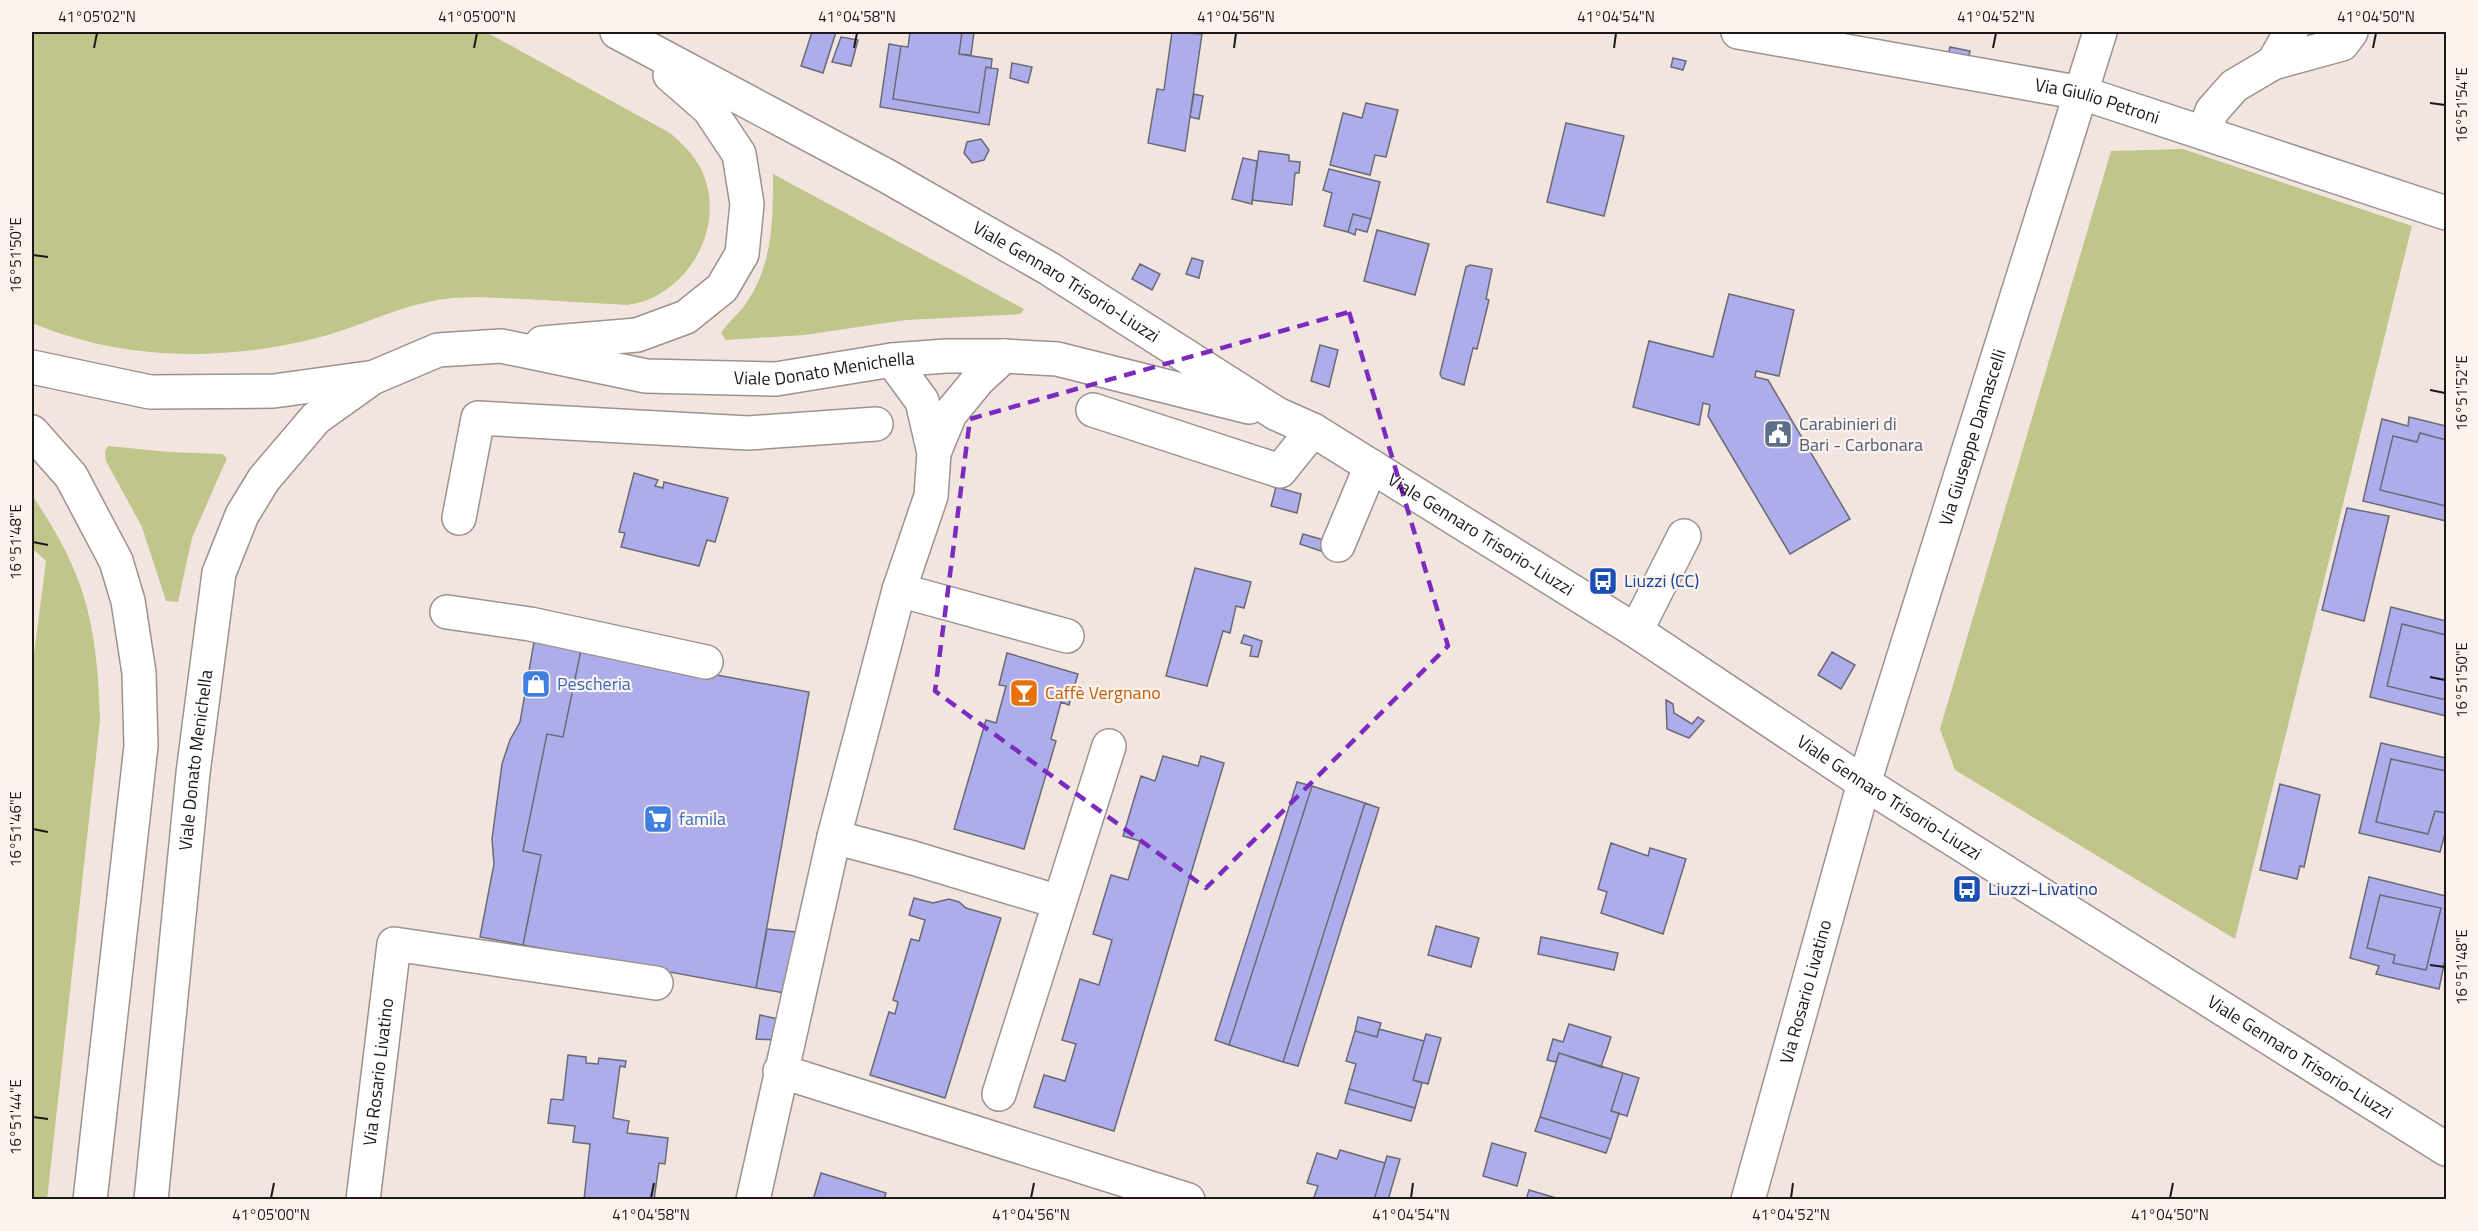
<svg xmlns="http://www.w3.org/2000/svg" width="2478" height="1231" font-family="'Titillium Web',sans-serif">
	<style>
		.green { fill: #c0c58a }
		.building { fill: #aeadec; stroke: #6a6a74; stroke-width: 1.5; fill-rule: evenodd }
		.lines { fill: none; stroke-linecap: round; stroke-linejoin: round }
		.minor-casing { stroke: #9d928d; stroke-width: 36 }
		.major-casing { stroke: #9d928d; stroke-width: 36 }
		.minor { stroke: #fff; stroke-width: 33 }
		.major { stroke: #fff; stroke-width: 33 }
		.marked { fill: none; stroke: #7b2cbf; stroke-width: 4.5; stroke-dasharray: 12 8; stroke-linejoin: round }
		.ticks { fill: none; stroke: #1d1817; stroke-width: 2 }
		.labels { text-anchor: middle; stroke-width: 4.5; stroke-linejoin: round; paint-order: stroke }
		.street-label { font-size: 18px; fill: #1d1817; stroke: #fdf3ee }
		.service-label { font-size: 18px; fill: #4e5e75; stroke: #fdf3ee; text-anchor: start }
		.transit-label { font-size: 18px; fill: #164399; stroke: #fdf3ee; text-anchor: start }
		.shop-label { font-size: 18px; fill: #366cbe; stroke: #fdf3ee; text-anchor: start }
		.food-label { font-size: 18px; fill: #c56008; stroke: #fdf3ee; text-anchor: start }
		.neatline { fill: none; stroke: #1d1817; stroke-width: 2 }
		.ticks-label { font-size: 15px; text-anchor: middle; fill: #1d1817 }
	</style>
	<rect width="100%" height="100%" fill="#f2e5e0"/>
	<!-- green -->
	<path class="green" d="M32,32H486L670,133C683,144 695,156 702,171C724,220 697,278 650,299C644,302 635,303 628,305C593,303 558,301 524,299C495,298 466,295 438,300C396,307 361,326 321,337C226,362 123,361 32,323Z
		M2183,149L2412,226L2235,939L1955,770L1940,729L2111,151Z
		M773,174L1024,309L1021,314L906,320L804,335L726,340L721,333C728,322 738,315 745,305C773,265 773,221 773,174Z
		M108,446L169,452L222,454L227,458L192,538L178,602L166,601L142,527L106,461L105,452Z
		M32,495C51,523 70,555 81,588C95,627 99,678 100,720L47,1200L32,1199V670L46,561L32,548Z"/>
	<!-- building -->
	<path class="building" d="M812,32H836L823,73L801,66Z
		M910,32H962L959,54L992,59L991,68L986,67L979,113L893,99L901,46L908,47Z
		M962,32H974L971,55L959,54Z
		M1172,32L1202,34L1185,151L1148,143L1157,89L1164,90Z
		M841,37L858,40L851,66L832,62Z
		M889,44L901,46L893,99L979,113L986,67L998,69L989,125L880,107Z
		M1950,47L1970,51L1967,63L1948,55Z
		M1673,58L1686,61L1683,70L1671,67Z
		M1012,63L1032,67L1028,83L1010,78Z
		M1194,94L1203,96L1199,119L1190,117Z
		M1366,103L1398,110L1386,157L1375,155L1370,175L1330,165L1343,113L1362,118Z
		M1566,123L1624,136L1604,216L1547,202Z
		M981,139L989,150L984,160L972,163L964,153L967,142Z
		M1259,151L1289,155V161L1300,162L1299,173H1295L1292,205L1252,200Z
		M1243,158L1257,161L1252,204L1232,199Z
		M1329,169L1380,182L1371,219L1353,214L1348,232L1324,226L1332,193L1323,190Z
		M1353,214L1371,219L1367,232L1356,229L1355,235L1348,232Z
		M1377,230L1429,244L1415,295L1364,281Z
		M1192,258L1203,261L1199,278L1186,274Z
		M1140,264L1160,274L1152,290L1132,279Z
		M1470,265L1492,269L1486,299L1489,300L1477,349L1473,348L1464,385L1442,378L1440,374L1466,267Z
		M1729,294L1794,310L1779,376L1756,371L1755,377L1768,380L1850,519L1790,554L1708,416L1710,405L1703,403L1699,425L1633,407L1649,341L1713,357Z
		M1320,345L1338,350L1329,387L1311,381Z
		M2409,417L2446,426V440L2420,433L2417,442L2393,436L2380,490L2446,506V521L2363,501L2382,419L2408,426Z
		M2420,433L2446,440V506L2380,490L2393,436L2417,442Z
		M634,473L658,480L655,486L663,488L664,482L728,498L715,542L707,540L699,566L621,547L625,533L619,532Z
		M1276,487L1301,494L1297,513L1271,506Z
		M2347,508L2389,516L2364,621L2322,610Z
		M1303,534L1324,540L1321,551L1300,544Z
		M1195,568L1251,582L1244,608L1236,606L1230,633L1223,631L1207,686L1166,676Z
		M2391,607L2446,621V635L2402,624L2387,686L2446,700V716L2370,697Z
		M2402,624L2446,635V700L2387,686Z
		M1244,635L1262,641L1258,657L1250,656L1252,646L1241,643Z
		M534,642L581,650L563,737L547,734L523,851L541,855L523,945L480,937L494,864L492,839L502,764L510,740L520,722Z
		M581,650L809,692L756,988L523,945L541,855L523,851L547,734L563,737Z
		M1832,652L1855,665L1841,689L1818,675Z
		M1007,653L1078,674L1069,705L1061,702L1051,739L1056,741L1024,849L954,829L986,720L996,723L1006,686L999,685Z
		M1666,700L1673,704L1674,713L1692,724L1698,717L1704,721L1689,738L1667,729Z
		M2381,743L2446,758V771L2391,759L2376,822L2428,834L2435,811L2446,813V830L2440,852L2359,833Z
		M1163,756L1198,766L1201,756L1224,763L1114,1131L1034,1107L1044,1075L1065,1081L1076,1044L1062,1040L1080,979L1099,985L1112,940L1093,934L1111,875L1128,880L1140,841L1123,836L1141,776L1155,781Z
		M2391,759L2446,771V813L2435,811L2428,834L2376,822Z
		M1297,782L1312,786L1229,1045L1215,1040Z
		M2280,784L2320,795L2304,867L2300,866L2297,879L2260,870Z
		M1312,786L1365,803L1283,1062L1229,1045Z
		M1365,803L1379,808L1298,1066L1283,1062Z
		M1611,843L1648,856L1650,848L1686,859L1663,934L1601,913L1607,892L1598,889Z
		M2369,877L2446,896V955L2439,989L2376,974L2379,966L2350,958ZM2380,895L2441,908L2426,970L2393,963L2395,955L2367,948Z
		M2380,895L2441,908L2426,970L2393,963L2395,955L2367,948Z
		M914,898L933,903L949,899L959,902L966,908L1001,918L945,1098L870,1075L889,1012L895,1014L898,1002L893,1000L911,939L919,941L925,920L909,915Z
		M1436,926L1479,938L1471,967L1428,955Z
		M767,929L796,932L784,993L756,988Z
		M1541,937L1618,953L1614,970L1538,954Z
		M760,1015L778,1019L775,1040L756,1039Z
		M1358,1017L1381,1023L1377,1037L1355,1031Z
		M1569,1024L1611,1037L1601,1067L1559,1053L1556,1062L1547,1060L1553,1039L1563,1042Z
		M1379,1029L1424,1041L1413,1080L1422,1083L1415,1108L1349,1089L1356,1064L1346,1061L1355,1031L1377,1037Z
		M1426,1034L1441,1038L1428,1084L1413,1080Z
		M1559,1053L1623,1073L1611,1111L1619,1113L1611,1139L1540,1117Z
		M568,1055L586,1057V1063L598,1064L599,1058L626,1061L625,1067L620,1066L613,1118L629,1121L627,1133L668,1138L665,1164L659,1163L654,1200H584L590,1144L573,1142L575,1126L548,1123L551,1099L563,1100Z
		M1623,1073L1639,1078L1627,1116L1611,1111Z
		M1349,1089L1415,1108L1411,1121L1345,1103Z
		M1540,1117L1611,1139L1606,1153L1535,1131Z
		M1492,1143L1526,1153L1517,1186L1483,1176Z
		M1340,1150L1385,1163L1374,1200H1313L1318,1186L1307,1183L1317,1153L1337,1159Z
		M1387,1156L1400,1159L1388,1200H1374Z
		M821,1173L886,1193L884,1200H813Z
		M1529,1190L1563,1200H1526Z"/>
	<g class="lines">
		<!-- minor casing -->
		<g class="minor-casing">
			<g id="minor">
				<path id="s1" d="M1738,32L2082,93L2446,213"/>
				<path d="M2273,63L2342,44L2351,32"/>
				<path d="M2204,133L2212,111L2234,86L2273,63L2291,32"/>
				<path d="M1093,410L1280,471L1313,430"/>
				<path d="M934,453L950,414L978,380L1004,356"/>
				<path d="M459,518L478,418L748,433L876,424"/>
				<path d="M1338,545L1371,466"/>
				<path d="M899,590L1067,636"/>
				<path d="M447,612L530,624L706,662"/>
				<path d="M1636,631L1684,536"/>
				<path d="M834,837L913,858L1059,902"/>
				<path d="M780,1071L1188,1200"/>
				<path d="M999,1094L1109,746"/>
				<path id="s2" d="M363,1200L394,944L656,983"/>
				<path d="M753,1200L834,837L899,590L931,496L934,453L922,401L892,360"/>
				<path id="s3" d="M1748,1200L1864,783L2100,32"/>
			</g>
		</g>
		<!-- major casing -->
		<g class="major-casing">
			<g id="major">
				<path id="s4" d="M617,32L885,175L1048,268L1277,414L1313,430L1636,631L1864,783L2446,1149"/>
				<path d="M542,343L637,335L686,317L722,288L742,254L747,204L739,154L709,109L670,75"/>
				<path d="M32,367L150,392L274,391L368,378"/>
				<path d="M32,432L71,476L116,561L128,601L139,673L141,746L90,1200"/>
				<path id="s5" d="M151,1200L193,773L219,573L242,515L264,479L316,418L372,378L438,350L501,346L646,376L776,379L892,360L946,356H1004L1057,359L1249,407"/>
			</g>
		</g>
		<!-- minor -->
		<use href="#minor" class="minor"/>
		<!-- major -->
		<use href="#major" class="major"/>
	</g>
	<!-- marked area -->
	<path class="marked" d="M1349,312L1448,646L1206,888L935,691L970,419Z"/>
	<!-- ticks -->
	<path class="ticks" d="M94,48L97,33M474,48L477,33M854,48L857,33M1234,48L1236,33M1614,48L1616,33M1993,48L1996,33M2373,48L2376,33M2430,103L2445,105M33,255L48,257M2430,390L2445,393M33,542L48,545M2430,677L2445,680M33,829L48,832M2430,965L2445,967M33,1117L48,1119M271,1198L274,1183M651,1198L654,1183M1031,1198L1034,1183M1411,1198L1413,1183M1791,1198L1793,1183M2170,1198L2173,1183"/>
	<!-- icons -->
	<defs>
		<g id="civic-square" transform="scale(1.5)"><rect x="-9" y="-9" width="18" height="18" rx="4" fill="#5c6f8a" stroke="#fdf3ee"/><path d="M-.6-6.5H3V-4.5H.6V-3L4-1V1h2V6H-6V1h2V-1L-.6-3ZM-1.2 2.5V6h2.4V2.5Z" fill="#fff"/></g>
		<g id="bus-square" transform="scale(1.5)"><rect x="-9" y="-9" width="18" height="18" rx="4" fill="#1a4fb4" stroke="#fdf3ee"/><path d="M-5-6H5V4H4V6H2V4H-2V6H-4V4H-5ZM-3.5-4V0h7V-4ZM-3.5 1.2v1.5H-2V1.2ZM2 1.2v1.5H3.5V1.2Z" fill="#fff"/></g>
		<g id="shop-square" transform="scale(1.5)"><rect x="-9" y="-9" width="18" height="18" rx="4" fill="#3f7fe0" stroke="#fdf3ee"/><path d="M-5-2.5h2.3a2.7 3.5 0 0 1 5.4 0H5L5.5 6h-11ZM-1.5-2.5h3a1.5 2.3 0 0 0-3 0Z" fill="#fff"/></g>
		<g id="bar-square" transform="scale(1.5)"><rect x="-9" y="-9" width="18" height="18" rx="4" fill="#e8710a" stroke="#fdf3ee"/><path d="M-6-5H6L.8 .8V4.5H3.5V6h-7V4.5H-.8V.8Z" fill="#fff"/></g>
		<g id="supermarket-square" transform="scale(1.5)"><rect x="-9" y="-9" width="18" height="18" rx="4" fill="#3f7fe0" stroke="#fdf3ee"/><path d="M-6-5.5h2.5l.6 2H6L4.5 2H-2.5L-4.4-4H-6ZM-1.5 3.2a1.3 1.3 0 1 0 .1 0ZM3 3.2a1.3 1.3 0 1 0 .1 0Z" fill="#fff"/></g>
	</defs>
	<g fill-rule="evenodd">
		<use href="#civic-square" x="1778" y="434"/>
		<use href="#bus-square" x="1603" y="581"/>
		<use href="#shop-square" x="536" y="684"/>
		<use href="#bar-square" x="1024" y="693"/>
		<use href="#supermarket-square" x="658" y="819"/>
		<use href="#bus-square" x="1967" y="889"/>
	</g>
	<g class="labels">
		<!-- street labels -->
		<g class="street-label">
			<text dy="6" stroke="none"><textPath href="#s1" startOffset="366">Via Giulio Petroni</textPath></text>
			<text dy="6" stroke="none"><textPath href="#s4" startOffset="514">Viale Gennaro Trisorio-Liuzzi</textPath></text>
			<text dy="6" stroke="none"><textPath href="#s5" startOffset="1346">Viale Donato Menichella</textPath></text>
			<text dy="6" stroke="none"><textPath href="#s3" startOffset="795">Via Giuseppe Damascelli</textPath></text>
			<text dy="6" stroke="none"><textPath href="#s4" startOffset="1000">Viale Gennaro Trisorio-Liuzzi</textPath></text>
			<text dy="6" stroke="none"><textPath href="#s5" startOffset="442">Viale Donato Menichella</textPath></text>
			<text dy="6" stroke="none"><textPath href="#s4" startOffset="1486">Viale Gennaro Trisorio-Liuzzi</textPath></text>
			<text dy="6" stroke="none"><textPath href="#s3" startOffset="216">Via Rosario Livatino</textPath></text>
			<text dy="6" stroke="none"><textPath href="#s4" startOffset="1972">Viale Gennaro Trisorio-Liuzzi</textPath></text>
			<text dy="6" stroke="none"><textPath href="#s2" startOffset="129">Via Rosario Livatino</textPath></text>
		</g>
		<!-- service labels -->
		<g class="service-label">
			<text x="1799" y="430">Carabinieri di<tspan x="1799" dy="21">Bari - Carbonara</tspan></text>
		</g>
		<!-- transit labels -->
		<g class="transit-label">
			<text x="1624" y="587">Liuzzi (CC)</text>
			<text x="1988" y="895">Liuzzi-Livatino</text>
		</g>
		<!-- shop labels -->
		<g class="shop-label">
			<text x="557" y="690">Pescheria</text>
			<text x="679" y="825">famila</text>
		</g>
		<!-- food labels -->
		<g class="food-label">
			<text x="1045" y="699">Caffè Vergnano</text>
		</g>
	</g>
	<!-- border -->
	<rect width="2478" height="1231" fill="none" stroke="#fdf3ee" stroke-width="66"/>
	<rect x="33" y="33" width="2412" height="1165" class="neatline"/>
	<g class="ticks-label">
		<text x="97" y="22">41°05'02"N</text>
		<text x="477" y="22">41°05'00"N</text>
		<text x="857" y="22">41°04'58"N</text>
		<text x="1236" y="22">41°04'56"N</text>
		<text x="1616" y="22">41°04'54"N</text>
		<text x="1996" y="22">41°04'52"N</text>
		<text x="2376" y="22">41°04'50"N</text>
		<text transform="translate(2462 105) rotate(-90)" y="5">16°51'54"E</text>
		<text transform="translate(16 255) rotate(-90)" y="5">16°51'50"E</text>
		<text transform="translate(2462 393) rotate(-90)" y="5">16°51'52"E</text>
		<text transform="translate(16 542) rotate(-90)" y="5">16°51'48"E</text>
		<text transform="translate(2462 680) rotate(-90)" y="5">16°51'50"E</text>
		<text transform="translate(16 829) rotate(-90)" y="5">16°51'46"E</text>
		<text transform="translate(2462 967) rotate(-90)" y="5">16°51'48"E</text>
		<text transform="translate(16 1117) rotate(-90)" y="5">16°51'44"E</text>
		<text x="271" y="1220">41°05'00"N</text>
		<text x="651" y="1220">41°04'58"N</text>
		<text x="1031" y="1220">41°04'56"N</text>
		<text x="1411" y="1220">41°04'54"N</text>
		<text x="1791" y="1220">41°04'52"N</text>
		<text x="2170" y="1220">41°04'50"N</text>
	</g>
</svg>
